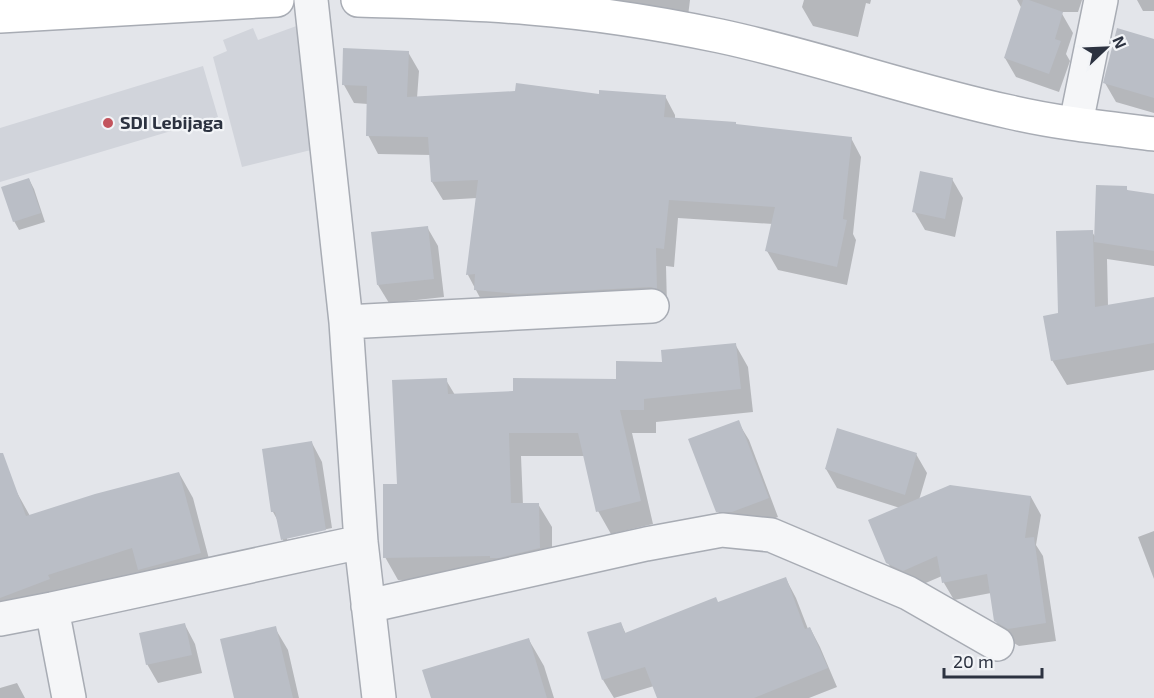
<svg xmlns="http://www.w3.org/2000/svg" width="1154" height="698" font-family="'Exo 2',sans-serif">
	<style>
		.built { fill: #d1d4db }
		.shadow { fill: #0003 }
		.building { fill: #babec6 }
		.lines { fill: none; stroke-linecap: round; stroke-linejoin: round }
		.minor-casing { stroke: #a8acb4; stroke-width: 36 }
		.secondary-casing { stroke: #a8acb4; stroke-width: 36 }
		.minor { stroke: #f5f6f8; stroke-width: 33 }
		.secondary { stroke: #fff; stroke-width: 33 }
		.poi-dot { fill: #c3545d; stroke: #f2f4f7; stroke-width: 2 }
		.labels { text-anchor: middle; stroke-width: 4.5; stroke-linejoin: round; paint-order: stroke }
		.poi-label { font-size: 18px; font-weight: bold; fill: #2c3240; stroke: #f2f4f7; text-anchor: start }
	</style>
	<rect width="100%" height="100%" fill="#e3e5ea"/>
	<!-- built -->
	<path class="built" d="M302,24L311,150L242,167L213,57L227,51L223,40L253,28L258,40Z
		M203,66L218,117L0,182V128Z"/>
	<!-- shadow -->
	<path class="shadow" d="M606,0H690L688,16Z
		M804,0H871L870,4L866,3L858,37L813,26L802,7Z
		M1017,0H1082L1078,12H1061L1073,33L1066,54L1070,61L1059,92L1016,77L1005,58L1022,9Z
		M1137,0H1154V11H1143Z
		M1154,40V113L1116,102L1105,83Z
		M408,52L419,71L417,98L665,96L675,115V119L851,138L861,157L853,234L856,240L847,285L778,270L767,251L773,224L678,218L674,267L666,266L667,306L486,309L468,275L477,198L443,200L432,182L431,155L378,154L368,135V104L354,103L344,85Z
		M29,179L34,189L45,222L19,230L14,221Z
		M952,179L963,198L955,237L925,230L914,211Z
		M1126,188L1128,191L1154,195V266L1107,259L1108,306L1154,298V370L1067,385L1052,360L1060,314L1092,232L1096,238Z
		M427,227L438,246L444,297L389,303L378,285Z
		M735,344L748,367L753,412L656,422V433H632L653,524L611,534L598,511L585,456H521L523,505L538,504L552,527V571L504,579L398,580L385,557L398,486L446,380L455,395L514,393L618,381L663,363Z
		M738,422L749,440L778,517L743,530H729L718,511Z
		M312,443L322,462L332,528L287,537V540L333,530L336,549L294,558L283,540L279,523L273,512Z
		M916,454L927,473L919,500L1031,497L1041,515L1036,545L1043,556L1056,641L1019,646L1006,638L995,620L991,593L954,600L944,583L942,576L914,588L898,581L888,563L900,508L837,488L826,469Z
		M179,473L193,498L214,578L0,610V495L15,489L30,516Z
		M1154,531V579L1138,537Z
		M786,579L796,598L808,629L810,628L820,647L837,687L809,698H658L654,686L614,698L603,680L621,624L626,634L718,603Z
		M185,625L195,644L202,673L158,683L147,664Z
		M275,628L288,650L299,698H235Z
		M529,640L544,666L554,698H432Z
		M17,683L25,698H0V688Z"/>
	<!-- building -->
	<path class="building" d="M1023,0H1029L1063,12L1055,39L1061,41L1049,74L1004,58Z
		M1117,28L1154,39V98L1103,83Z
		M343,48L409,51L407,97L515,91L516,83L599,94V90L666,95L664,117L736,122V124L852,137L843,219L847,220L837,267L765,251L775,207L669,200L664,249L656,248L657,289L651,287L518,294L474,290L475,274L466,275L478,180L431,182L428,137L366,136L367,86L342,85Z
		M920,171L953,178L945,219L912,212Z
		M29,178L41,213L13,222L1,187Z
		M1096,185L1127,186V190L1154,194V251L1094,242Z
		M428,226L434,279L377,285L371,232Z
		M1093,230L1095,307L1154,297V343L1051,361L1043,316L1058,313L1056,231Z
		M736,343L741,389L644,399V410H620L641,501L596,512L578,433H509L511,503H539L540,548L499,558H490V556L383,558V484H397L392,380L447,378L448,394L513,391V378L616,379V361L662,362L661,350Z
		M739,420L769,498L732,512H716L688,439Z
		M837,428L917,453L905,495L825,469Z
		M312,441L326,530L281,540L275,512H271L262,449Z
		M0,453H3L26,516L95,494L179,472L201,553L138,570L132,548L48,575L50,579L0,598Z
		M950,485L1031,496L1025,538L1034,537L1046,623L1008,629L994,621L987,574L942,583L937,556L903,571L886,563L868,520Z
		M786,577L805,629L810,627L828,668L754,698H657L645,667L602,680L587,632L621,622L625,633L716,597L718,602Z
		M185,623L192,655L146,665L139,633Z
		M276,626L293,698H234L220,639Z
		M529,638L547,698H431L422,670Z"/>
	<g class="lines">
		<!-- minor casing -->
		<g class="minor-casing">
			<path id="minor" d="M311,0L346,322L361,542L379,698
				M1076,123L1101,0
				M346,322L652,306
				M368,606L646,544L722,530L771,535L908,593L997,644
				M52,609L69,698
				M0,619L52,609L361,542"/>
		</g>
		<!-- secondary casing -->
		<g class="secondary-casing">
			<path id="secondary" d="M358,0C416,2 474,3 531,8C594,13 658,23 720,36C818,57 912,91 1010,112C1057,123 1106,128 1154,134
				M0,16L277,0"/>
		</g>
		<!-- minor -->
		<use href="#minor" class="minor"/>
		<!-- secondary -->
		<use href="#secondary" class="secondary"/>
	</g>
	<!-- markers -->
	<circle class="poi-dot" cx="108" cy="123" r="6"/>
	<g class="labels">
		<!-- poi labels -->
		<g class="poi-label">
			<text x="120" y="129">SDI Lebijaga</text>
		</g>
	</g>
	<!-- north arrow -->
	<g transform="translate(1106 48) rotate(67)" stroke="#f2f4f7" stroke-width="4.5" paint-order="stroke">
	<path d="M0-4.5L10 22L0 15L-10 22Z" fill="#2c3240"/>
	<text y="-9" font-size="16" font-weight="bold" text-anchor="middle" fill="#2c3240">N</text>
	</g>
	<!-- scale -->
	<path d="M944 668v9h98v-9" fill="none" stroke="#2c3240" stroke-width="3"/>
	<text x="953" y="668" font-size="18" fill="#2c3240" stroke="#f2f4f7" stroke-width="4.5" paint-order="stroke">20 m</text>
</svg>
